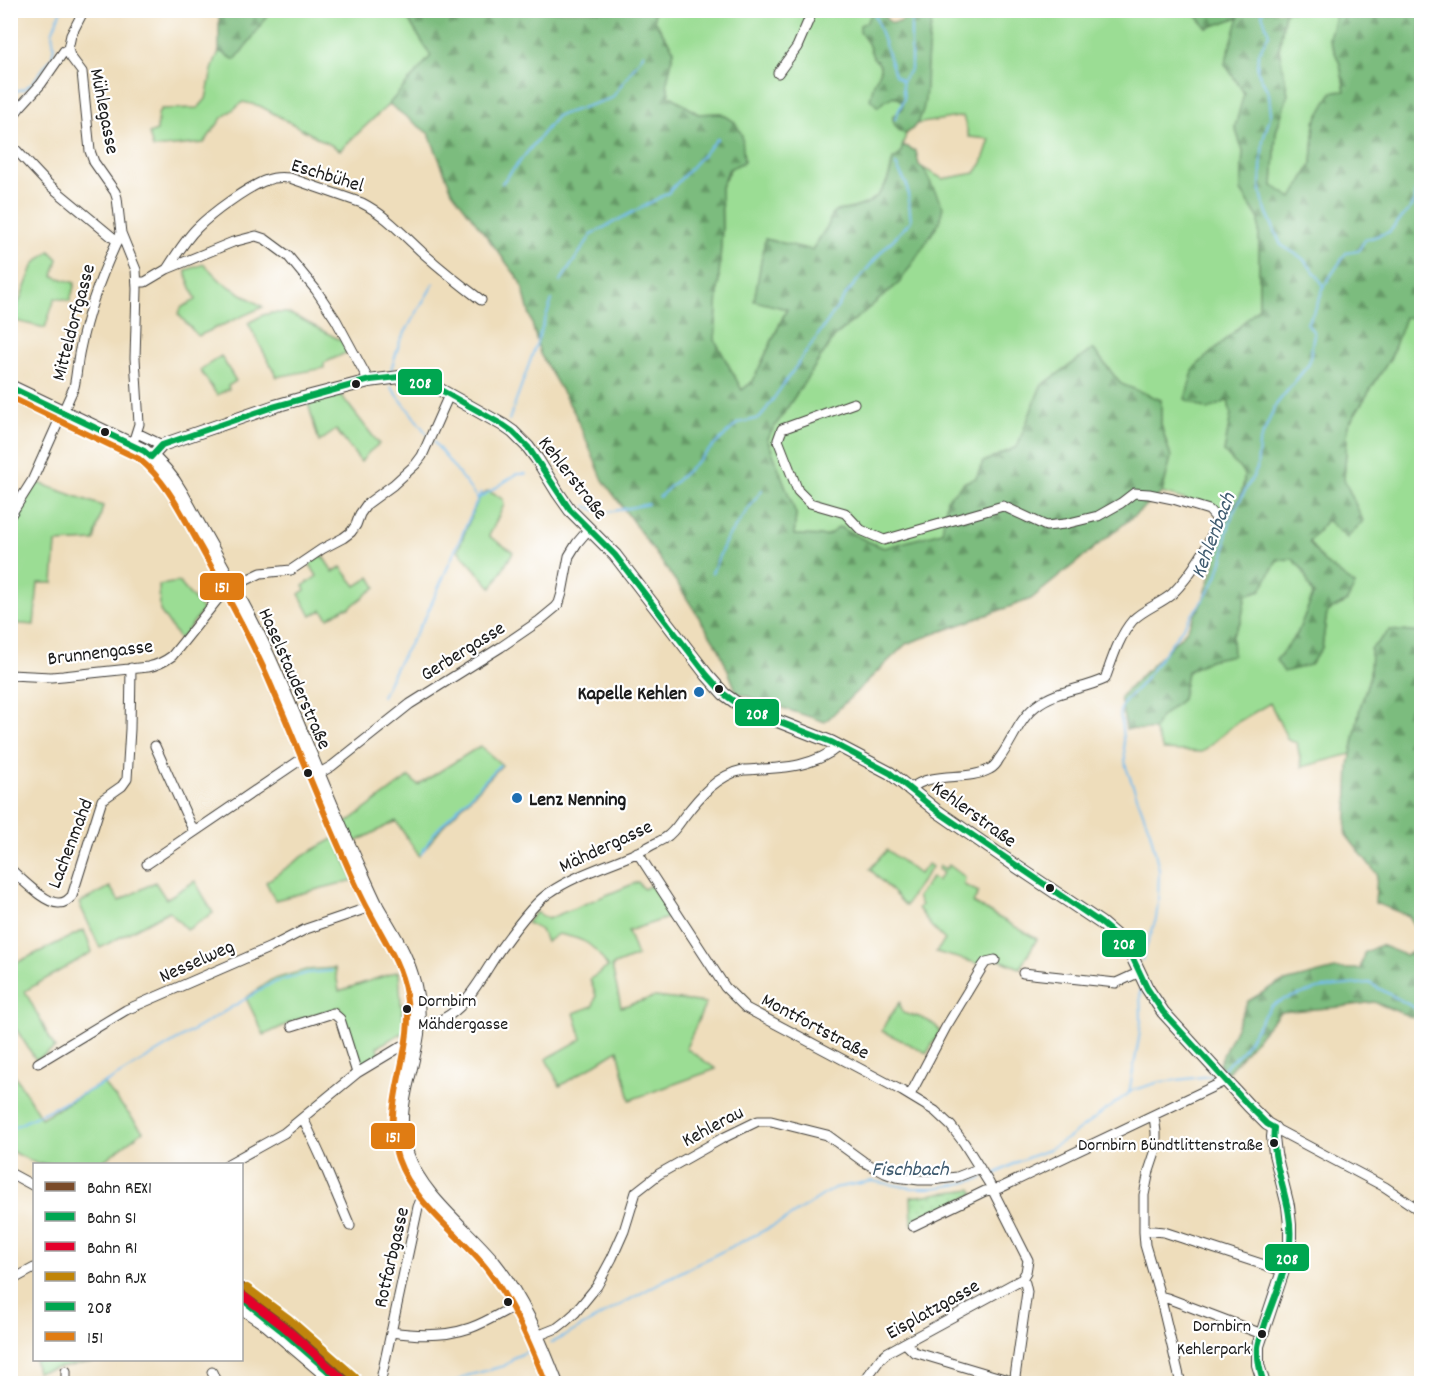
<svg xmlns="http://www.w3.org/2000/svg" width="1432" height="1394" font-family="Dekko,sans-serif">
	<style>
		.green { fill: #9bdd94; stroke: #5c7c58; stroke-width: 1.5 }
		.forest { fill: url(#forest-firs); stroke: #4c6c4d; stroke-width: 1.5 }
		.park { fill: url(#park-dots); stroke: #5c7c58; stroke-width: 1.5 }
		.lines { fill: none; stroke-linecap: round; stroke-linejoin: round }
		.stream { stroke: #76bdee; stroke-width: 2 }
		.minor-casing { stroke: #3c3934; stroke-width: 11 }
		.tertiary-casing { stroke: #3c3934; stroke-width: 14 }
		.secondary-casing { stroke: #3c3934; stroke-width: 16 }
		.minor { stroke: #fff; stroke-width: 9 }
		.tertiary { stroke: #fff; stroke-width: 12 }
		.secondary { stroke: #fff; stroke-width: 14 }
		.bus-1-casing { stroke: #fff; stroke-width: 10 }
		.bus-2-casing { stroke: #fff; stroke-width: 10 }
		.bus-1 { stroke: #00a650; stroke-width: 6 }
		.bus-2 { stroke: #e07c13; stroke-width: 6 }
		.rail-1-casing { stroke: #fff; stroke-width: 12 }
		.rail-2-casing { stroke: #fff; stroke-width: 12 }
		.rail-3-casing { stroke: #fff; stroke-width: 12 }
		.rail-4-casing { stroke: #fff; stroke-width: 12 }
		.rail-1 { stroke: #7a4b2a; stroke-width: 8 }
		.rail-2 { stroke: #00a651; stroke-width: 8 }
		.rail-3 { stroke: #e4002b; stroke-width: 8 }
		.rail-4 { stroke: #c08407; stroke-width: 8 }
		.bus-dot { fill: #1c1c1c; stroke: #fff; stroke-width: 2 }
		.poi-dot { fill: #1f6fb2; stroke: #fff; stroke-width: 2 }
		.labels { text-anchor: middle; stroke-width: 4.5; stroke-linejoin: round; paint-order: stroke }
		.bus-label { font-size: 18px; fill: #1c1c1c; stroke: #fff; text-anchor: end }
		.street-label { font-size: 20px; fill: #1c1c1c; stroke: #fff }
		.poi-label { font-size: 20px; font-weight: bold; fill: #1c1c1c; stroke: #fff; text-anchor: end }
		.water-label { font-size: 21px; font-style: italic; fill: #405c70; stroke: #fff }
		.line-badge { stroke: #fff; stroke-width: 2 }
		.badge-label { font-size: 16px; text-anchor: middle; font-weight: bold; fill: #fff }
	</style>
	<defs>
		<pattern id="forest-firs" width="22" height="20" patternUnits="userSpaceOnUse" patternTransform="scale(1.5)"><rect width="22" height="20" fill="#7cbc7e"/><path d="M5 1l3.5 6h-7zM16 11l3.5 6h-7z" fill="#659866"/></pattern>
		<pattern id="park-dots" width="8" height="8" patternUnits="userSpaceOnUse" patternTransform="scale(1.5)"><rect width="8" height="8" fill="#9bdd94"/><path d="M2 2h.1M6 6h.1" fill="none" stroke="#85bd7f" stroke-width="1.8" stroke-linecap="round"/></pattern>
	</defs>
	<rect width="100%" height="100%" fill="#fff"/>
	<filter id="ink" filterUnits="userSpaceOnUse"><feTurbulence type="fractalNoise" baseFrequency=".0167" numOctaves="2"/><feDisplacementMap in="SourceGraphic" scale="12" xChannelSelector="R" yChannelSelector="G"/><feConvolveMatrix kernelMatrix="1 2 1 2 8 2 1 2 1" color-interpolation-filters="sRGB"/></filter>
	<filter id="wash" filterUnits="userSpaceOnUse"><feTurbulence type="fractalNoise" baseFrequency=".008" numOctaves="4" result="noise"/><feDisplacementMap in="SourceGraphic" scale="24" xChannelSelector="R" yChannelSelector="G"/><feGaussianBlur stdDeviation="1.35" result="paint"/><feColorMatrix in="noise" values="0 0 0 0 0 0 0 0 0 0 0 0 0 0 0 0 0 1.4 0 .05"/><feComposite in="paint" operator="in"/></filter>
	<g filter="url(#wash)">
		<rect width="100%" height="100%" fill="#edb"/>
		<!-- green -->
		<path class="green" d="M270,11H403L431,56L389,104L340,150L260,106L243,102L222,118L204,143L153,148L149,134L157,131L158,114L161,109L198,108L206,99L212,70L219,51L235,59L252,38Z
			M654,11H873L867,23L860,32L868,43L873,57L880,65V72L874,83L884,101L894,96C900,99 904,101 902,109L893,116C893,125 898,131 906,134L900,156L892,162C887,197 868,208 835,211L831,215L829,224L812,250L765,239L787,308L753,381L742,390L715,340L722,228L721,187L742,146V135L721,113L698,114L669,95L667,82L674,50L654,20Z
			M934,11H1193L1207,28L1240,16L1225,64L1245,93L1235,127L1243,151L1241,191L1259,219V308L1236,330L1228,400L1231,415L1224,452L1244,473C1244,497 1237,503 1221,519L1217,509L1162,493L1171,457L1161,425V400L1121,384L1093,349L1041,386L1017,447L983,462L976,479L965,482L942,532L884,548L869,542L827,536L794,535L796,514L767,438L835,336L900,282L931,184L923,168L943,179L975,173L982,163L990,139L969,137L963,116L916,124C927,103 925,86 927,63C928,46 930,27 934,11Z
			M1285,11H1337L1329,38L1340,64L1345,91L1315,122L1312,163L1292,199L1273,187L1276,132L1288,94L1279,50Z
			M50,251L58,259L53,276L75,283L70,301L55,298L45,328L12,320L34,264Z
			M204,264L222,282L263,307L198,336L178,314L182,307L196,300L186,275V270Z
			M271,313H287L301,319L342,341L348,352L324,363V368L277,377L248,323L263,315Z
			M1405,316L1421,319V633L1390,630L1371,649L1370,675L1360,708L1351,754L1302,767L1297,743L1288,740L1270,703L1236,723L1202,752L1163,750L1154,730L1160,718L1182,699L1187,672L1209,660L1232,655V636L1241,621L1246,594L1261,590L1277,560L1293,559L1303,570L1313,595L1297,634L1277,660L1322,648L1327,612L1347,601L1355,585L1323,561L1309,542L1327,520L1363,521L1344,479L1348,425L1391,357Z
			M221,356L236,381L228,386L229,389L217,395L200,370Z
			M341,395L379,444L368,453L361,462L336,430L319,442L308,403Z
			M36,482L103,506L94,541L56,543L53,583H38L34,625L11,623L10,524Z
			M488,491L503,499L504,505L489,536L513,552L492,588L458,550L477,502L480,497Z
			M322,555L333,572L341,567L356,586L370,577L376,587L349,608H345L328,618L322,610L311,616L299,594L305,590L303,586L317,576L309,563Z
			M179,582L203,610L180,640L160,611L159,585Z
			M480,746L502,765L442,827L419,856L396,821L352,844L345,824L409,777L418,785Z
			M335,838L354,880L275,900L266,882L308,853Z
			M887,850L919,874L928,864L932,867L913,893L906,906L870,869Z
			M949,865L965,877L964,885L979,892L973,903L1037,939L1020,968L992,957L979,964L936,952L945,940L931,926L918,908L921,905L917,897L932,877L937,881L943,873L938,869L940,866L946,869Z
			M195,881L213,913L187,930L169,911L100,948L79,903L110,887L119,901L155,882L166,899Z
			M638,882L644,889L651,885L673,916L628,931L637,956L612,966L621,1007L655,997L706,1003L686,1048L716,1069L630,1100L618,1050L560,1086L546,1059L582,1039L574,1013L593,1006L596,996L590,979L608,967C593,944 586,939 558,934L546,942L541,930L527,923L536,912L548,919Z
			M84,930L92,952L25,991L55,1048L36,1060L16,1029L11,1031L10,959L14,964Z
			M335,968L339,991L399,971L401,1003L407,1036L404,1038L401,1033L377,1047L381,1054L367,1062L359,1063C350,1054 344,1021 340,1007L296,1020L264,1035L246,998L271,980L306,970Z
			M900,1002C900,1004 901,1011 902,1012C905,1015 912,1015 916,1016C925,1019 937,1024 940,1032L927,1053L882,1031L886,1022Z
			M11,1069L41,1118L103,1083L143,1131L99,1164H37L11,1151Z
			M34,1357V1360H101L37,1372L34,1358Z"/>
		<!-- forest -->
		<path class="forest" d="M219,11V10L270,11L252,38L235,60L219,51Z
			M403,11H654V20L674,50L667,82L669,95L698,114L721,113L735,122L742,135L744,162L729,169L721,187L722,228L715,340L742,390L753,381L787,309L754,301L765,239L812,250L829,224L831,215L835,211C862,209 882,201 890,173C892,168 892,163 893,159L900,155L903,145L916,151L919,165L923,168L943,207L939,223L900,282L835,336L767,438L796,514L794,535L827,536L839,527L869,542L884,548L942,532L947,499L965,482L976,478L983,462L1017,447L1041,386L1093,349L1121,384L1161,400V425L1171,457L1162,493L1031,599L906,644L825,722L737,693L719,649L679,586L603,480L574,412L540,354L521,282L452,191L429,134L389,104L431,56Z
			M873,11H885L886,19L892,23L900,22L907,15L909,11H934C930,27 928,46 927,63C925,87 930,119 906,134C898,131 893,125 893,116L902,109C904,102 900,99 894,96L884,101L878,107L870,99L874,83L880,72V65L873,57L868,43L860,32V25L867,22Z
			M1193,11H1285L1279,50L1288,94L1276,132L1273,186L1292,198L1312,163L1315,122L1332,92L1345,91L1340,64L1329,38L1337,11H1421V319L1405,317L1391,357L1348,425L1344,479L1363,521L1347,538L1327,520L1309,542L1323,561L1355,585L1347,601L1327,612L1322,648L1310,665L1284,672L1276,660L1297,634L1313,595L1303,570L1293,559L1277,560L1261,590L1246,595L1241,621L1232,636L1233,655L1209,660L1187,672L1182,699L1160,718L1154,730L1126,729L1120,697L1186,631L1203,600L1214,566L1216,553L1212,540L1221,519L1237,504L1244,487V473L1224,452L1231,415L1228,400L1208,410L1185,399L1194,368L1236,330L1259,307V219L1241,191L1243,151L1235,127L1244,93L1225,64L1239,17L1207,28Z
			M1390,630L1421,633V941L1409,916L1375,903L1377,874L1346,835L1349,765L1360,708L1370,675L1371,649Z
			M1380,945L1405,955L1421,947V1021L1374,1002L1340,1007L1280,1012L1227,1073L1219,1064L1248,1001L1277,984L1335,969H1360L1364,953Z"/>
		<!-- park -->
		<path class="park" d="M972,1189L974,1194L912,1224L911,1197Z"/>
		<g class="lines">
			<!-- stream -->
			<path class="stream" d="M875,10V15L895,75L902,81L904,99L895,119
				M1263,10L1262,14L1269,34L1258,54L1257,70L1269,94L1271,114L1263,140L1260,185L1264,206L1281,245L1302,258L1317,275L1323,285
				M902,81L911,69V24L919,10
				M10,92L24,89L32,83L52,57L54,46L52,33L61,10
				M502,183L557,116L612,98L644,53
				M1415,199L1419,179L1418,151L1422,138
				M560,282L592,234L668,193L718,138
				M391,370L400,341L434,283
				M391,387L427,434
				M509,420L552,300
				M434,442L478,499L517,474H526
				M659,497L738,423L760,418L848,292L882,251L911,221L907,185L896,165
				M586,506L604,513L648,504
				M712,573L726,540L762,490
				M382,696L397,665L426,616L481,492
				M421,854L434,833L500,765
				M1142,960L1156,919L1158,903L1159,869L1150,831L1126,767L1120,711L1124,702L1142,683L1205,597L1217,577L1225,551L1226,536L1233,513L1257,469L1259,444L1275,406L1309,364L1314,333L1307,323L1316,308L1324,286L1346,253L1358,251L1365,240L1389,232L1409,210L1415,199L1422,201
				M1224,1068L1242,1051L1265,1014L1271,1006L1282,1000L1318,989L1336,986L1369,983L1422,1012
				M1129,1093L1139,1038L1141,1021L1140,989
				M10,1129L109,1081L272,983L308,973L332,971
				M989,1177L1019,1161L1048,1150L1068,1138L1133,1090L1160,1082L1211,1076
				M550,1343L565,1336L661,1282L785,1220L834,1188L872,1181L912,1188H933L955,1185L983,1178
				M452,1384L466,1376L504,1366L510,1362L513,1358L533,1349"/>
		</g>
	</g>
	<g filter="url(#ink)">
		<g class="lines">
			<!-- minor casing -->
			<g class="minor-casing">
				<path id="minor" d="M84,10L71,35L68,49L70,56L82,72L90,151L94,162L115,192L117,198L121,233L136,270L137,289L135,358L139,424L132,446
					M778,73L797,47L813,10
					M10,120L20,107L41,84L64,51L68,49
					M10,146L17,151L47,183L117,241
					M167,269C176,255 185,240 197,228C212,213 247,187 267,180C274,177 282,177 290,178L362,203C386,215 403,235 423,253C442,270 461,285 481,300
					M137,282H145L167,269L233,242L256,236L265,239L288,256L316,290L336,320L369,381
					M854,403L782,429L778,440L798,491L810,503L845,513L861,530L884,540L1003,506L1046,526L1065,524L1098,516L1121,503L1134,493L1149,494L1173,499L1209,510L1216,518C1215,540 1188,578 1172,594C1160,604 1144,609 1133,620C1119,636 1112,660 1105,679C1082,690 1056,690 1036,706C1019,719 1012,742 999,759C997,763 994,767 990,769C966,782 933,770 910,789
					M137,433L162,445
					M10,516L32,481L74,387C77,374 77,362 80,349C88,309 103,270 121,233
					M10,675L51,677L63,676L148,667C158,665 164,662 172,656L221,595L232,587L261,573L291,570L322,549L343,538L351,532L356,525L360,514L367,504L393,485L416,464L422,456L449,395
					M155,746L194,832
					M318,774L332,766L410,704L501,647L539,621L556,607L559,603L562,593L569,556L577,543L588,530
					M637,852L725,987L746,1008L902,1091L935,1111L951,1126L964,1143L989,1183L1028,1260L1026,1272L1022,1279L888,1352L881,1358L862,1384
					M147,864L309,754
					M10,869C21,878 45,904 59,903C65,903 68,900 72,896L102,800L122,786L127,779L130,729L131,668
					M1023,973L1116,983L1140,972
					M418,1025C462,1024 479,979 501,948C511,934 535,902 549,893C578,873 614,864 645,849C651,845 659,842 665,838C673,833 678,825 683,818C699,797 717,775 743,770C776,768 812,769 839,746
					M292,1026L333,1013L340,1019L357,1073
					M38,1063L126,1010L271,947L306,929L376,905
					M910,1095L946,1027L983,966L986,962L995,960
					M1154,1116L1156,1132V1150L1149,1171L1144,1195V1232L1145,1245L1160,1296L1181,1384
					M303,1118L321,1157L350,1226
					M1274,1128L1385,1187L1422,1212
					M228,1164L284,1133L357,1073L402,1046H414
					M10,1173L34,1186
					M913,1226L985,1191L1000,1188L1225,1081
					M1144,1232L1153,1231L1164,1232L1283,1271
					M10,1281L34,1268
					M1160,1296L1167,1298L1262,1334
					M242,1310L266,1326L334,1384
					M392,1332C418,1336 444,1337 470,1328C487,1322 504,1311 520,1303
					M537,1336L557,1328L566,1321L575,1313L597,1286L612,1258L624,1231L636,1192L659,1174L721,1139L758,1121H771L827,1135L864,1162L885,1173L896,1177L919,1180H932L957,1177L980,1168
					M905,1343L914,1352L1021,1384
					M212,1372L217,1384
					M66,1384V1371
					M380,1384L418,1207L420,1202L427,1192
					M1014,1384L1027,1292L1025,1283L1022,1279"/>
			</g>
			<!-- tertiary casing -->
			<g class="tertiary-casing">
				<path id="tertiary" d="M151,457L162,445L275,406L303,398L369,381L400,377L420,382L437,388L503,425L513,432L528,447L537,459L558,493L570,510L615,555L707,675L724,694L742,707L831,742L890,773L937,811L1016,866L1101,923L1121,940L1128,948L1147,988L1163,1012L1249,1106L1267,1124L1274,1128L1273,1137L1275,1154L1288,1206L1290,1225V1242L1283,1271L1258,1346V1365L1264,1384"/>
			</g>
			<!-- secondary casing -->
			<g class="secondary-casing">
				<path id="secondary" d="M10,387L144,451C160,463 171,476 181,494C207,542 235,589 259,638C292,706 317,777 348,845C358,866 367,888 377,908C389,929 404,951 411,975C417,994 419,1015 417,1034C411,1077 391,1112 407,1156C421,1196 464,1228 491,1260C521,1297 539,1340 556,1384"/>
			</g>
			<!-- minor -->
			<use href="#minor" class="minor"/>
			<!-- tertiary -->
			<use href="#tertiary" class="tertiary"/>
			<!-- secondary -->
			<use href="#secondary" class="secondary"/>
			<!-- bus-1 casing -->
			<g class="bus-1-casing">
				<path id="bus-1" d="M10,387L144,451L151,457
					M151,457L162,445L273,407L370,380L399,377L412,379L439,389L503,425L513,432L528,447L570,510L615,555L707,675L724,694L742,707L831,742L890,773L937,811L1101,923L1121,940L1128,948L1147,988L1163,1012L1249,1106L1267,1124L1274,1128
					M1264,1384C1260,1371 1257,1360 1258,1347C1259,1339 1264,1329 1266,1321C1275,1296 1287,1268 1290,1242C1294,1202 1270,1166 1274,1128"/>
			</g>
			<!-- bus-2 casing -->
			<g class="bus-2-casing">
				<path id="bus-2" d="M10,397L139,459C168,482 183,517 201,548C223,588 245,628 264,669C290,728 313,788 339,847C349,869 358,892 370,913C384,940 401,964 406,994C417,1050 379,1103 398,1159C414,1204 457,1232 486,1268C513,1303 530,1343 546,1384"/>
			</g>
			<!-- bus-1 -->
			<use href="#bus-1" class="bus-1"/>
			<!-- bus-2 -->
			<use href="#bus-2" class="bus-2"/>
			<!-- rail-1 casing -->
			<g class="rail-1-casing">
				<path id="rail-1" d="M242,1287L287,1322L357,1384"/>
			</g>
			<!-- rail-2 casing -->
			<g class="rail-2-casing">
				<path id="rail-2" d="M242,1298L281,1329L344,1384"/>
			</g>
			<!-- rail-3 casing -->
			<g class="rail-3-casing">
				<path id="rail-3" d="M242,1295L283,1326L348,1384"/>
			</g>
			<!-- rail-4 casing -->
			<g class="rail-4-casing">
				<path id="rail-4" d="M247,1288L289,1319L355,1377"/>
			</g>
			<!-- rail-1 -->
			<use href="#rail-1" class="rail-1"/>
			<!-- rail-2 -->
			<use href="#rail-2" class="rail-2"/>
			<!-- rail-3 -->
			<use href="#rail-3" class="rail-3"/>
			<!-- rail-4 -->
			<use href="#rail-4" class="rail-4"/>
		</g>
	</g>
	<!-- markers -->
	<g class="bus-dot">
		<circle cx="356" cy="384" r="5"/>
		<circle cx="105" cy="432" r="5"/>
		<circle cx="719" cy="689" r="5"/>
		<circle cx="308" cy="773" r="5"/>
		<circle cx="1050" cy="888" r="5"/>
		<circle cx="407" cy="1009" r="5"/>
		<circle cx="1274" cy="1143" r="5"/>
		<circle cx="508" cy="1302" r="5"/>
		<circle cx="1262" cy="1334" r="5"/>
	</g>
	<g class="poi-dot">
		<circle cx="699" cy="692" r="6"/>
		<circle cx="517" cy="798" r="6"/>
	</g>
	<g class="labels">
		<!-- bus labels -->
		<g class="bus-label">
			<text x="418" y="1006" text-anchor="start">Dornbirn<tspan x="418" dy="23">Mähdergasse</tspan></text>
			<text x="1263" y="1150">Dornbirn Bündtlittenstraße</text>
			<text x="1251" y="1331">Dornbirn<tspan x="1251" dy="23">Kehlerpark</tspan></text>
		</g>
		<!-- street labels -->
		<g class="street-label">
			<text transform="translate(106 111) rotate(79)" y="7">Mühlegasse</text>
			<text transform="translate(328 174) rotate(17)" y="7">Eschbühel</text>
			<text transform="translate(72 322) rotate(-75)" y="7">Mitteldorfgasse</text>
			<text transform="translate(574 477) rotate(52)" y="7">Kehlerstraße</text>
			<text transform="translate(462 650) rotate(-32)" y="7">Gerbergasse</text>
			<text transform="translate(100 651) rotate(-7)" y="7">Brunnengasse</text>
			<text transform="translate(296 678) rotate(66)" y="7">Haselstauderstraße</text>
			<text transform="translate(975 813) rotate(36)" y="7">Kehlerstraße</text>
			<text transform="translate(69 843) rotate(-69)" y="7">Lachenmahd</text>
			<text transform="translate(605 845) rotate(-25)" y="7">Mähdergasse</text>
			<text transform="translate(196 960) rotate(-24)" y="7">Nesselweg</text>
			<text transform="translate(816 1025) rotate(28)" y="7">Montfortstraße</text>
			<text transform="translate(712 1125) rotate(-28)" y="7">Kehlerau</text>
			<text transform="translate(390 1257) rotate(-77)" y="7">Rotfarbgasse</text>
			<text transform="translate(932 1308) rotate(-29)" y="7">Eisplatzgasse</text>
		</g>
		<!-- poi labels -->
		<g class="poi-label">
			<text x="687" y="699">Kapelle Kehlen</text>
			<text x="529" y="805" text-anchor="start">Lenz Nenning</text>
		</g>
		<!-- water labels -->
		<g class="water-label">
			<text transform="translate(1212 535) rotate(-69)" y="7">Kehlenbach</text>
			<text x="910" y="1175">Fischbach</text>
		</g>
	</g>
	<g class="line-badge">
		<rect x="397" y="368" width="46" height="28" rx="6" fill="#00a650"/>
		<rect x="199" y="572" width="46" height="29" rx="6" fill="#e07c13"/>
		<rect x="734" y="698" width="46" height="29" rx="6" fill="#00a650"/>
		<rect x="1101" y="929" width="46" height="29" rx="6" fill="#00a650"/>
		<rect x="370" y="1122" width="46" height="28" rx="6" fill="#e07c13"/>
		<rect x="1264" y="1243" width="46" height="29" rx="6" fill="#00a650"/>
	</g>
	<g class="badge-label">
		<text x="420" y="388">208</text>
		<text x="222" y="592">151</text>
		<text x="757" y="719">208</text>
		<text x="1124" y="949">208</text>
		<text x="393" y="1142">151</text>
		<text x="1287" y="1264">208</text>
	</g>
	<!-- margin -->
	<rect width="1432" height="1394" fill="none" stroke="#fff" stroke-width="36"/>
	<!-- legend -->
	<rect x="33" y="1163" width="210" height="198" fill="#ffffff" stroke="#a4a4a4" stroke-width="1.5"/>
	<rect x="45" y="1182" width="30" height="9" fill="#7a4b2a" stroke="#a4a4a4" stroke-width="1.5"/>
	<text x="87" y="1193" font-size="18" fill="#1c1c1c">Bahn REX1</text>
	<rect x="45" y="1212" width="30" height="9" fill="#00a651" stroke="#a4a4a4" stroke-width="1.5"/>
	<text x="87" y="1223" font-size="18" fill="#1c1c1c">Bahn S1</text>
	<rect x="45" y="1242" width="30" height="9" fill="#e4002b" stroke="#a4a4a4" stroke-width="1.5"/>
	<text x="87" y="1253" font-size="18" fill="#1c1c1c">Bahn R1</text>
	<rect x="45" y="1272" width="30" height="9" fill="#c08407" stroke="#a4a4a4" stroke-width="1.5"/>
	<text x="87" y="1283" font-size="18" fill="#1c1c1c">Bahn RJX</text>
	<rect x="45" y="1302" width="30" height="9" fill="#00a650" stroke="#a4a4a4" stroke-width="1.5"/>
	<text x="87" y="1313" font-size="18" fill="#1c1c1c">208</text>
	<rect x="45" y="1332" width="30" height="9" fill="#e07c13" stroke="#a4a4a4" stroke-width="1.5"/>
	<text x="87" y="1343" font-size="18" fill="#1c1c1c">151</text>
</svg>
